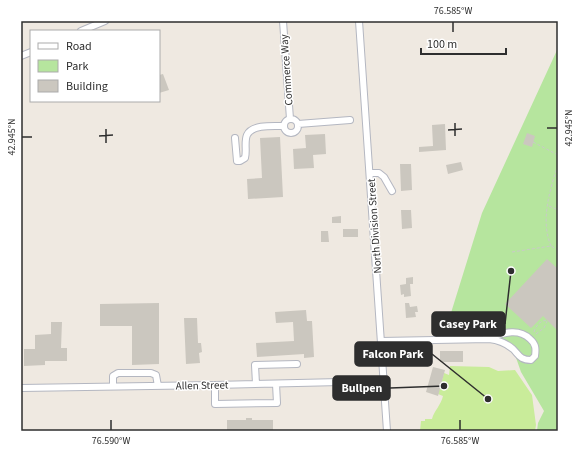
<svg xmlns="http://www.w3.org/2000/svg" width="579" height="452" font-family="'Source Sans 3',sans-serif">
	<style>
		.green { fill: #b6e59e }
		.pitch { fill: #c9ec9a }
		.building { fill: #cbc7bf }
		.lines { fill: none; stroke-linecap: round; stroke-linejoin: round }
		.minor-casing { stroke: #b4b7c1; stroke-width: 8 }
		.path { stroke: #c9c9c9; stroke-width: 1; stroke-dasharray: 3 2; stroke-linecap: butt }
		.minor { stroke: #fff; stroke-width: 6 }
		.ticks { fill: none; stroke: #2e2e2e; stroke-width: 1.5 }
		.labels { text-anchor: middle; stroke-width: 3; stroke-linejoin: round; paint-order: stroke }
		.street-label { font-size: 11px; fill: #2e2e2e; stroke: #fff }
		.leader { fill: none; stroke: #2e2e2e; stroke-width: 1.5 }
		.callout-dot { fill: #2e2e2e; stroke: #fff; stroke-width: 1.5 }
		.callout { fill: #2e2e2e; stroke: #2e2e2e; stroke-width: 1.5 }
		.callout-label { font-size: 12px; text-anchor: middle; font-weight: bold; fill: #fff }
		.neatline { fill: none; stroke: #2e2e2e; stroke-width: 1.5 }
		.ticks-label { font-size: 10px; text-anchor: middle; fill: #2e2e2e }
	</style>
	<rect width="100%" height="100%" fill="#efe9e1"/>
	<!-- green -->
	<path class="green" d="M558,48V431H537L538,423L544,411L521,372L513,349L446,329L482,213Z"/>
	<!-- pitch -->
	<path class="pitch" d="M450,366L489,367L498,371L515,370L532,395L536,425L535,431H420L421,421H425V419H432C434,411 441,405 443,396L438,394L444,373L449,375Z"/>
	<!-- building -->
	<path class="building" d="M163,74L169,90L159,93V75Z
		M445,124L446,150L419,152V147L433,146L432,125Z
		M527,133L535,136L532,147L523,144Z
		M325,134L326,154L313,155L314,168L294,169L293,149L306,148L305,135Z
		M280,137L283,197L248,199L247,179L262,178L260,138Z
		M461,162L463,170L448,174L446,165Z
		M400,164H411L412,190L401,191Z
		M401,210H411L412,228L402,229Z
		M341,216V223H332V217Z
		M343,229H358V237H343Z
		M321,231H328L329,242H321Z
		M547,259L558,269V331L543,316L531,328L505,304Z
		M413,277V284H410L411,296L404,297V294L401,295L400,285L406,284V278Z
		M159,303V364L132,365V326H100V304Z
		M405,303H409L410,307L417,306L418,312H415L416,317L406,318Z
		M306,310L307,321H312L314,357L304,358V354L257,357L256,343L294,341L293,322L276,323L275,312Z
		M184,318H197L198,343H201L202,352L199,353L200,363L186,364Z
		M51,322H62L61,348H67V361H45V365L24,366V349H35V335L51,334Z
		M440,351H463V362H440Z
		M433,367L445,370L438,396L426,392Z
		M246,418H252V420H273V431H227V420H246Z"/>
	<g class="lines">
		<!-- minor casing -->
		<g class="minor-casing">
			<path id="minor" d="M283,21L290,119
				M359,21L387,431
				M81,31L105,21
				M21,56L31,52
				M284 126a7 7 0 1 1 14 0a7 7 0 1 1-14 0Z
				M298,124L350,120
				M235,138L237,161H240L245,158C247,151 244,142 247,135C252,124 274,126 284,126
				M370,173H379L384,177L392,191
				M381,341L489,339C498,340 506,343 513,349C519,355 520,360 531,360L535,356C536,349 536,344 530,339C517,326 499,335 484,339
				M256,384L255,365L297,364
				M215,385V404L277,403L276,384
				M113,386V376L118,373H151L156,375L158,386
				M21,388L215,385L384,381"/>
		</g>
		<!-- path -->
		<path class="path" d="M533,142L558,155
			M549,206L556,209L558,215
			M551,246C540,221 550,189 558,165
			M512,252L551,246L558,250
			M534,332C536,325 540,321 547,320
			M536,334L544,328L547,321"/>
		<!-- minor -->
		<use href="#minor" class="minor"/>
	</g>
	<!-- ticks -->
	<path class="ticks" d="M453,22V32M455,123V136M547,128H557M106,129V143M448,130L462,129M99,136L113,135M22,137H32M111,420V430M460,420V430"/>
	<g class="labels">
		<!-- street labels -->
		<g class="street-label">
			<text transform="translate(286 70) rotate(-94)" y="4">Commerce Way</text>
			<text transform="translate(374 226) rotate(-94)" y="4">North Division Street</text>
			<text transform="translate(202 385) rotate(-1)" y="4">Allen Street</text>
		</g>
	</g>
	<!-- callouts -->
	<path class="leader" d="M511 271L505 324M488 399L432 354M444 386L390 388"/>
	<g class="callout-dot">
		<circle cx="511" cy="271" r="4"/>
		<circle cx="488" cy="399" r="4"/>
		<circle cx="444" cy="386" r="4"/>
	</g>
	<g class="callout">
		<rect x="432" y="312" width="73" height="24" rx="4"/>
		<rect x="355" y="342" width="77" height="24" rx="4"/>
		<rect x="333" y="376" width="57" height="24" rx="4"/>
	</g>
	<g class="callout-label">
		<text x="468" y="328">Casey Park</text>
		<text x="393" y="358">Falcon Park</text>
		<text x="362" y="392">Bullpen</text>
	</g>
	<!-- border -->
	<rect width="579" height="452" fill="none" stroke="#ffffff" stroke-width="44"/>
	<!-- legend -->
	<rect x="30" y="30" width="130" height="72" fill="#ffffff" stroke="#ababab"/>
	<rect x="38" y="43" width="20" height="6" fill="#ffffff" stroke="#ababab"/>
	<text x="66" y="50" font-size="12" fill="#2e2e2e">Road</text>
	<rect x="38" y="60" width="20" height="12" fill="#b6e59e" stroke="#ababab"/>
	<text x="66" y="70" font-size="12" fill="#2e2e2e">Park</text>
	<rect x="38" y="80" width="20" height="12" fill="#cbc7bf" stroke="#ababab"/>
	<text x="66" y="90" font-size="12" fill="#2e2e2e">Building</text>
	<!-- scale -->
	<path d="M421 48v6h85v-6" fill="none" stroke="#2e2e2e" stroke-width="2"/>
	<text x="427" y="48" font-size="12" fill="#2e2e2e" stroke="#ffffff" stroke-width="3" paint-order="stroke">100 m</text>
	<rect x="22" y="22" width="535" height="408" class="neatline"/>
	<g class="ticks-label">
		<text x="453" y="14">76.585°W</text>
		<text transform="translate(568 128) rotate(-90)" y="4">42.945°N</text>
		<text transform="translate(11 137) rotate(-90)" y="4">42.945°N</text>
		<text x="111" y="444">76.590°W</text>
		<text x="460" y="444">76.585°W</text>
	</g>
</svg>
